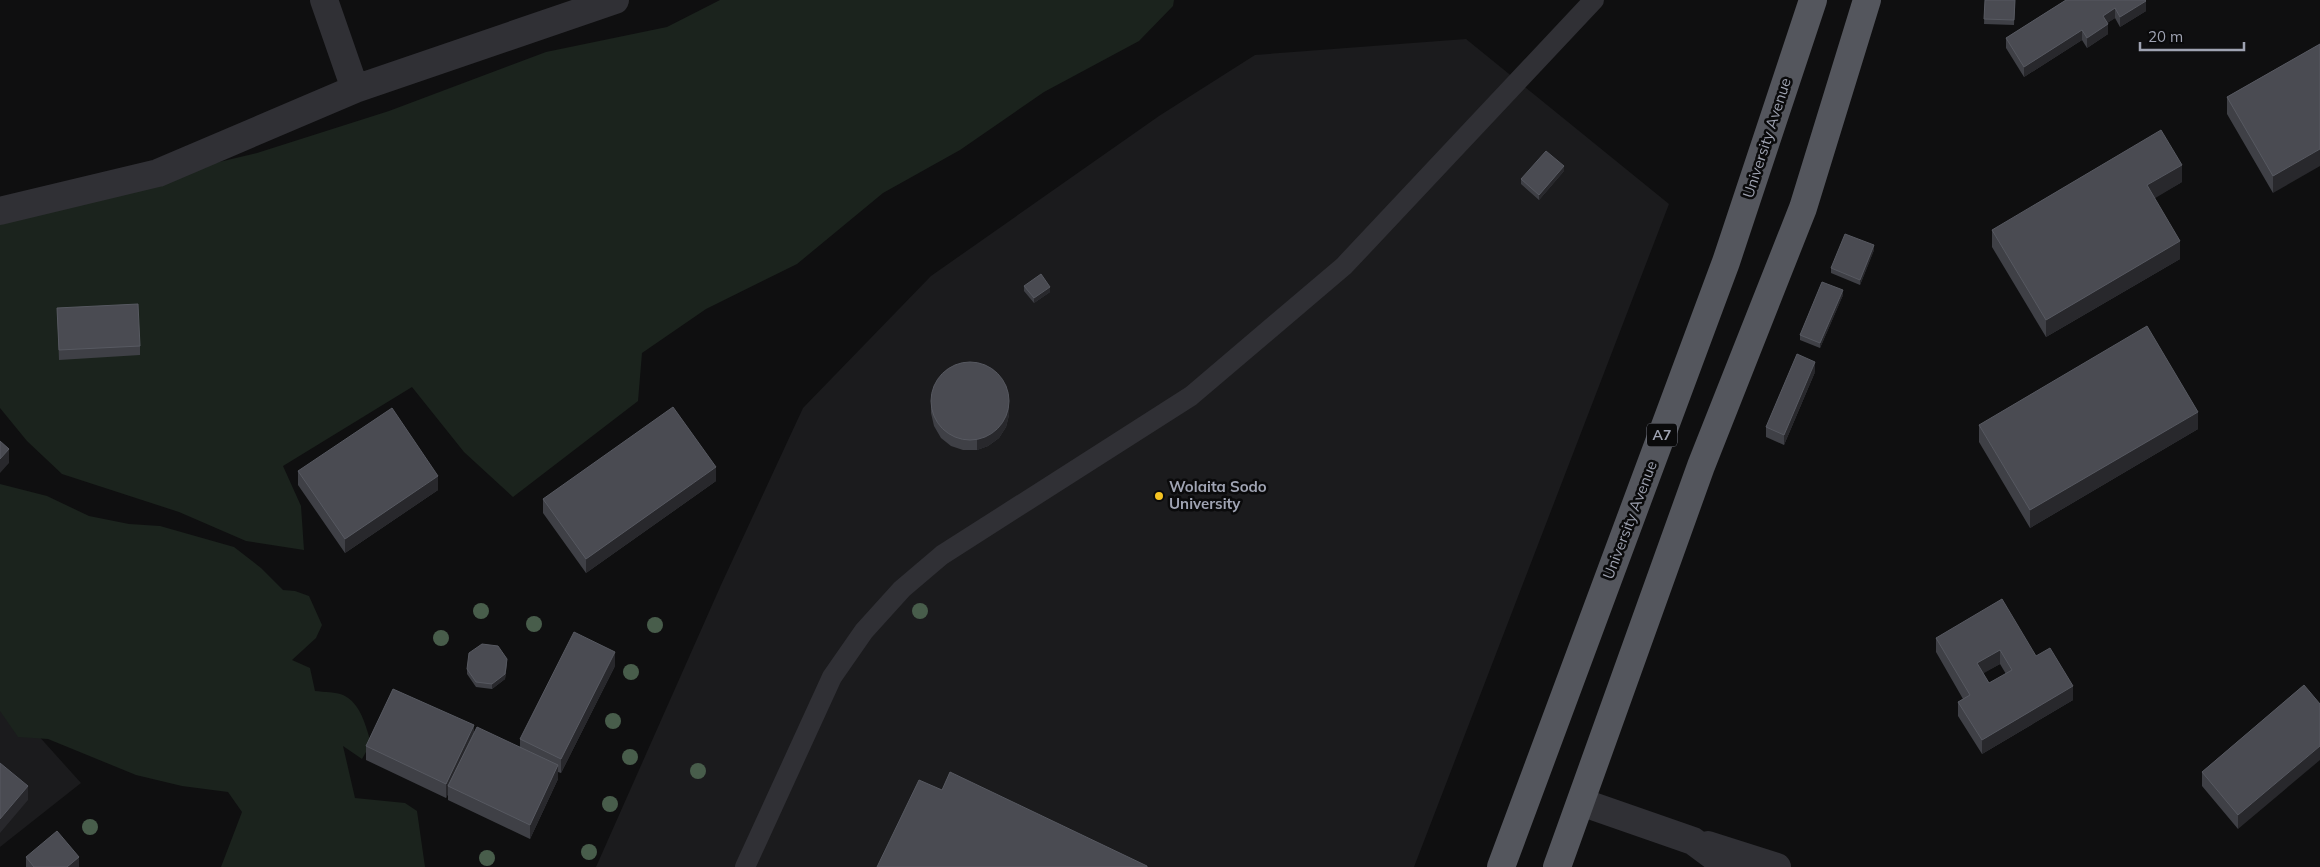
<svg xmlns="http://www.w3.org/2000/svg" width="2320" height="867" font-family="Mulish,sans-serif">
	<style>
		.built { fill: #1b1b1d }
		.green { fill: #1b231d }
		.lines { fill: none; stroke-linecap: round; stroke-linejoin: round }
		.service { stroke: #303035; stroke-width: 20 }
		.minor { stroke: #303035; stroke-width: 28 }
		.tertiary { stroke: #303035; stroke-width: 28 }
		.trunk { stroke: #54565d; stroke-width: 28 }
		.tree { fill: #485d4b }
		.wall { fill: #3f4046; fill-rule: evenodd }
		.shaded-wall { fill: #28282c }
		.building { fill: #4a4b52; stroke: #575961; fill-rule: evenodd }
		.poi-dot { fill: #f5c322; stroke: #0a0a0b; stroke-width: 2 }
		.labels { text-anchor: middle; stroke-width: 5; stroke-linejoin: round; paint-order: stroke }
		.shield { fill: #0a0a0b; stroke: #727580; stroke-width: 1 }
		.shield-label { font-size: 14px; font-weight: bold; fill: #9fa3b2 }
		.street-label { font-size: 15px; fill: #9fa3b2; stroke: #0a0a0b }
		.poi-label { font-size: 15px; font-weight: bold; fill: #9fa3b2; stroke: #0a0a0b; text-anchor: start }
	</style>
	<rect width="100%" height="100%" fill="#0f0f10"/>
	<!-- built -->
	<path class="built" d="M1466,39L1669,204L1414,867H596L721,585L803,408L931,276L1159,116L1255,55Z
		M0,693L81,783L0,847Z"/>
	<!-- green -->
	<path class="green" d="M720,0H1174L1173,6L1139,41L1044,92L960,150L883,193L797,264L706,309L642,353L638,401L513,497L464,452L412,387L283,466L301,506L304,550L246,541L179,512L62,474L27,441L0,408V214L257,153L389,111L546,52L667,27Z
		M0,484L47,496L89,516L129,524L160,526L234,547L261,568L283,590L295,591L309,596L322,625L316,638L292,660L310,668L315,691C324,692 336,692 343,695C361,703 366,727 371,743L362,759L343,746L355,798L405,803L417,811L425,867H221L242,812L228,792L182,786L136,775L48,739L18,737L0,711Z"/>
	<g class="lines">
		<!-- service -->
		<path class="service" d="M745,867L832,677L864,631L902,589L942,555L1191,396L1344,266L1594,0"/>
		<!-- minor -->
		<path class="minor" d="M324,0L355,89
			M0,211L158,173L355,89L615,0"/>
		<!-- tertiary -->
		<path class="tertiary" d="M1581,802L1693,841L1728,867
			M1708,845L1777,867"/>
		<!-- trunk -->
		<path class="trunk" d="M1501,867L1726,262L1813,0
			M1557,867L1701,466L1803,208L1867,0"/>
	</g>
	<!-- trees -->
	<g class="tree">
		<circle cx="481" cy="611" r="8"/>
		<circle cx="920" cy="611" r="8"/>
		<circle cx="534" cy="624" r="8"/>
		<circle cx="655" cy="625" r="8"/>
		<circle cx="441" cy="638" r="8"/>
		<circle cx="631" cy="672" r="8"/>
		<circle cx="613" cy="721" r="8"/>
		<circle cx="630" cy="757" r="8"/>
		<circle cx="698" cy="771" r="8"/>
		<circle cx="610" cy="804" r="8"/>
		<circle cx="90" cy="827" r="8"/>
		<circle cx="589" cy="852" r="8"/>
		<circle cx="487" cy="858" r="8"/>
	</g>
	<!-- wall -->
	<path class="wall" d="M1985,0H2015L2014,25L1984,24Z
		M2066,0L2146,11L2120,27L2115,18L2107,23L2108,34L2087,48L2082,40L2024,77L2006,48V38Z
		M2320,44L2273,193L2227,114V97Z
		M1564,171L1539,200L1521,184V179Z
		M2182,182L2154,198L2180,259L2046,337L1992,247V230Z
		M1874,250L1860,285L1831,273V268Z
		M1024,286L1050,292L1034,303L1024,291Z
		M1843,295L1820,348L1800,340V335Z
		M57,308L140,346V355L59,360Z
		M1815,372L1784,445L1766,437V427Z
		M931,403L1009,415L1006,427L999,438L988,446L977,450H963L951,446L941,438L934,426L931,413Z
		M1979,425L2198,429L2030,528L1979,442Z
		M298,471L438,490L345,553L298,485Z
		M716,481L586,573L543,513V499Z
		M1936,638L2036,656L2073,700L1982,754L1958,716V702L1963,699L1936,652ZM2000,664L2006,674L1989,683L1983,673Z
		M507,664L505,679L492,689L476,687L467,674V669Z
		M615,666L561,773L558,772V779L530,839L448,800V794L446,798L366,760V746L474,733L520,747V739Z
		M2304,685L2238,829L2202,786V772Z
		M26,857H79V867H26Z"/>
	<!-- shaded-wall -->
	<path class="shaded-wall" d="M2146,1V11L2120,27V17Z
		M2115,8V18L2103,26V16Z
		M2108,24V34L2087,48V38Z
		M2082,30V40L2024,77V67Z
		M2320,149V166L2273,193V176Z
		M2182,165V182L2147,203V185Z
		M1564,166V171L1539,200V195Z
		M2180,241V259L2046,337V320Z
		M1874,245V250L1860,285V280Z
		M1050,287V292L1034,303V298Z
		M1843,290V295L1820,348V343Z
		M1815,362V372L1784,445V435Z
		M1009,405V415L1006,427L999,438L988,446L977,450V440Z
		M2198,412V429L2030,528V510Z
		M9,449V463L0,473V459Z
		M716,467V481L586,573V559Z
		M438,476V490L345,553V539Z
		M2000,650V664L1977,677V663Z
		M615,652V666L561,773V759Z
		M507,659L505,679L492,689V684Z
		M2073,686V700L1982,754V740Z
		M474,725V739L448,786V794L446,798V784Z
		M2320,746V760L2238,829V815Z
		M558,765V779L530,839V825Z
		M28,786V800L0,833V819Z
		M79,857V867H67Z"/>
	<!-- building -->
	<path class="building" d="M1985,0H2015L2014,20L1984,19Z
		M2066,0H2145L2146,1L2120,17L2115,8L2103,16L2108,24L2087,38L2082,30L2024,67L2006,38Z
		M2320,44V149L2273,176L2227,97Z
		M2161,130L2182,165L2147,185L2180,241L2046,320L1992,230Z
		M1546,151L1564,166L1539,195L1521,179Z
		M1845,234L1874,245L1860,280L1831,268Z
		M1041,274L1050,287L1034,298L1024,286Z
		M1822,282L1843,290L1820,343L1800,335Z
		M138,304L140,346L59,350L57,308Z
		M2147,326L2198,412L2030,510L1979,425Z
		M1797,354L1815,362L1784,435L1766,427Z
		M931 401a39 39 0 1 1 78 0a39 39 0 1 1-78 0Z
		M673,407L716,467L586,559L543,499Z
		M392,408L438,476L345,539L298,471Z
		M0,441L9,449L0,459Z
		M2002,599L2036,656L2050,648L2073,686L1982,740L1958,702L1970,695L1936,638ZM2000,650L2012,670L1989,683L1977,663Z
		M574,632L615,652L561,759L520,739Z
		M482,644L498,646L507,659L505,674L492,684L476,682L467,669L469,653Z
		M2304,685L2320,704V746L2238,815L2202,772Z
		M393,689L474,725L446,784L366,746Z
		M477,727L558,765L530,825L448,786Z
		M0,763L28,786L0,819Z
		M950,772L1147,866V867H877L919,780L942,790Z
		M57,831L79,857L67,867H34L26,857Z"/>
	<!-- markers -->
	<circle class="poi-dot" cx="1159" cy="496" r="5"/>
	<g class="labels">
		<!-- shield labels -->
		<rect class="shield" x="1647" y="423.5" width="30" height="23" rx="4"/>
		<g class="shield-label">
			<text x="1662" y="440">A7</text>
		</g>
		<!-- street labels -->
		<g class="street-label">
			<text transform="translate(1767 138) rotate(-72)" y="5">University Avenue</text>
			<text transform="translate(1630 520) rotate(-69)" y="5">University Avenue</text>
		</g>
		<!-- poi labels -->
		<g class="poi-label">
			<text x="1169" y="492">Wolaita Sodo<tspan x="1169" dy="17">University</tspan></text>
		</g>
	</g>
	<!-- scale -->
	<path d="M2140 42v8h104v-8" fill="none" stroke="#9fa3b2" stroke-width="2.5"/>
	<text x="2148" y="42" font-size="15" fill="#9fa3b2" stroke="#0a0a0b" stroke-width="4" paint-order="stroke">20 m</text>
</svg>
